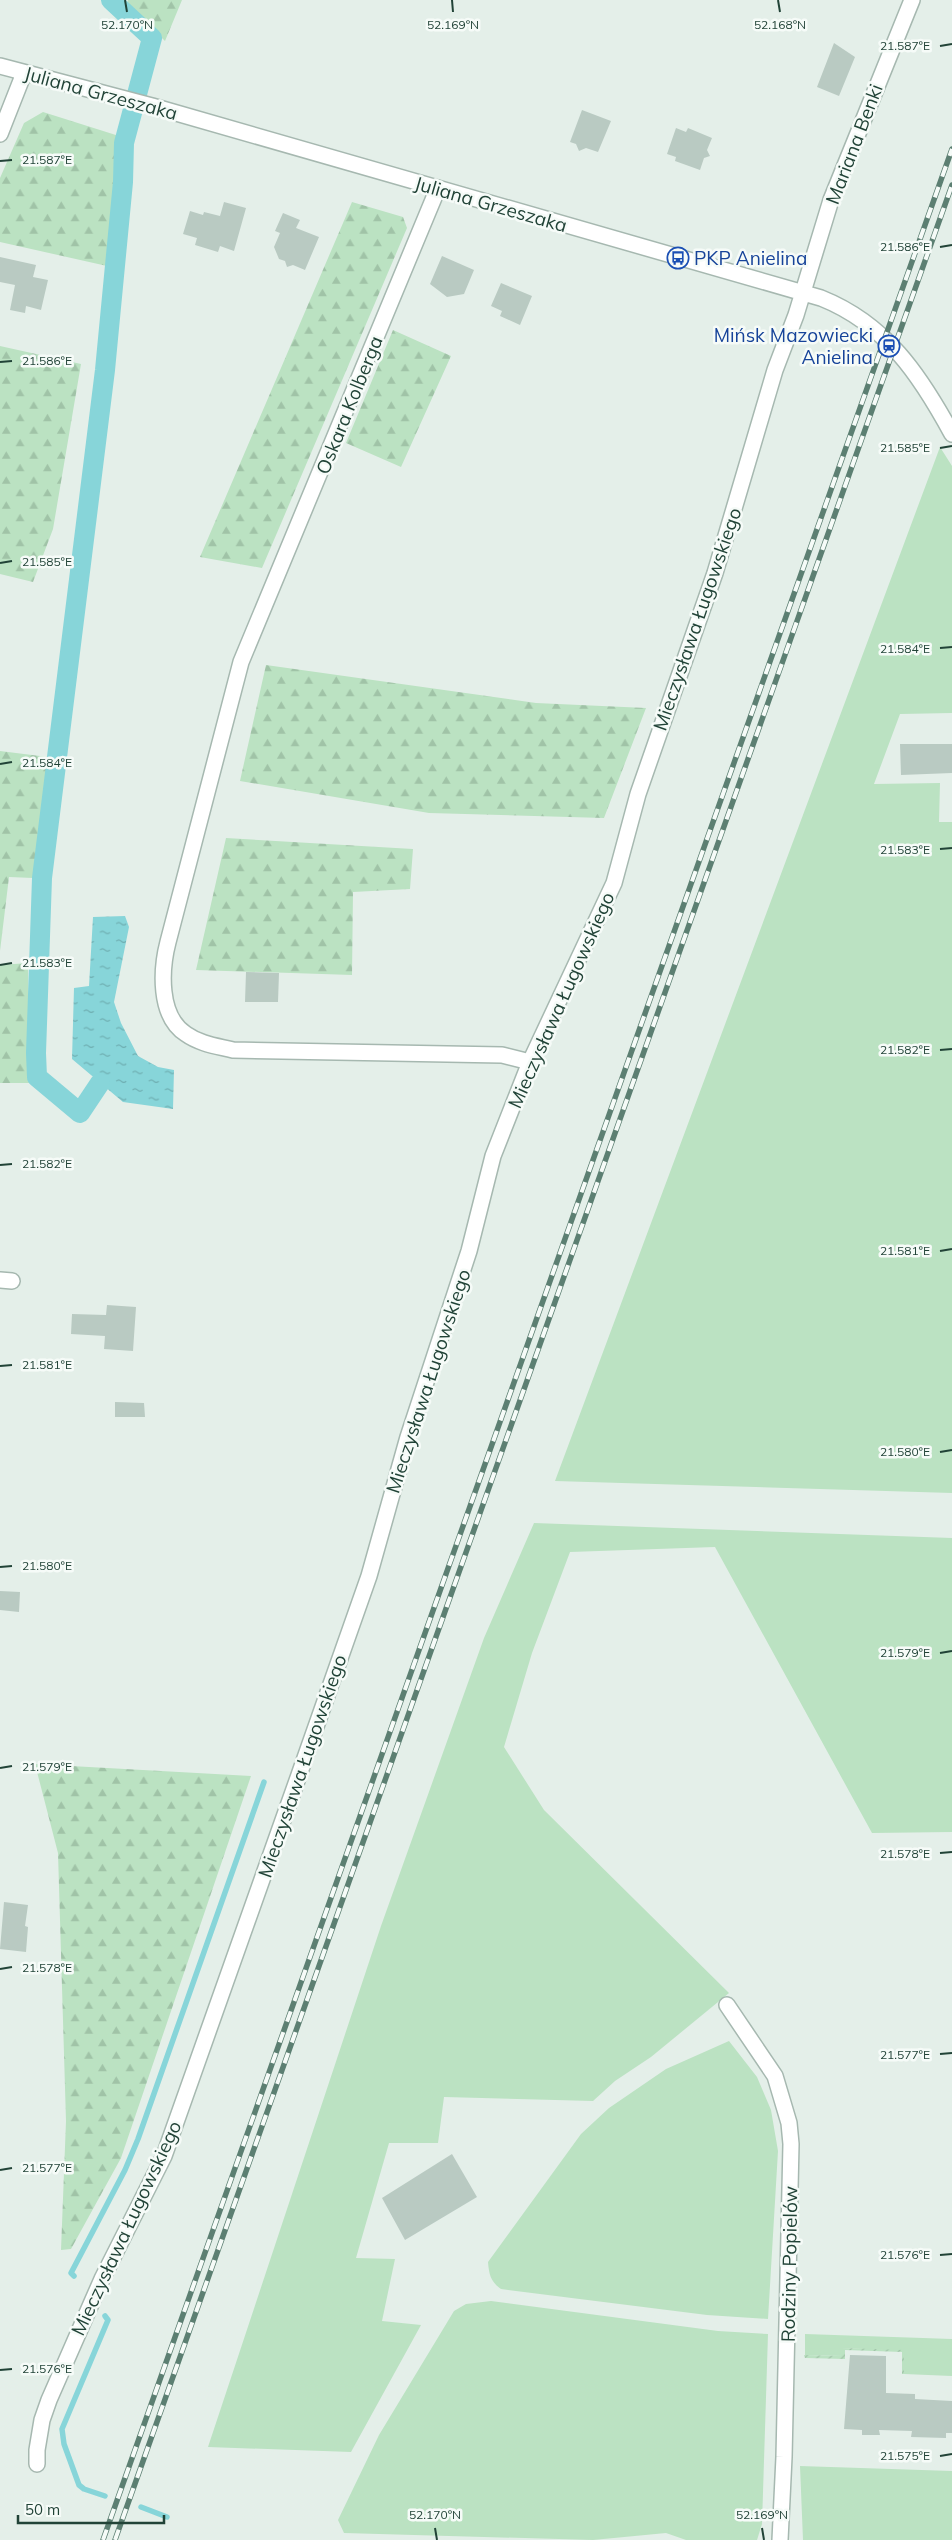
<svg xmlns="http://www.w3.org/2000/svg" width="952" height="2540" font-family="Mulish,sans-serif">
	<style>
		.grass { fill: #bbe2c2 }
		.forest { fill: url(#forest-firs) }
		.garden { fill: url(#garden-furrows) }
		.water { fill: url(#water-ripples) }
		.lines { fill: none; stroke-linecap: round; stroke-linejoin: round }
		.stream { stroke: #87d5d9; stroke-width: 5.5 }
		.canal { stroke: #87d5d9; stroke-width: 20 }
		.building { fill: #b9cac2 }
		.street-casing { stroke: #a6b8b0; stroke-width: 18 }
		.street { stroke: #fff; stroke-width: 15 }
		.rail-casing { stroke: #5c7f72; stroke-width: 5.5 }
		.rail { stroke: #f6fbf8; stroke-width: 4; stroke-dasharray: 11; stroke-linecap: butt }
		.ticks { fill: none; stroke: #214337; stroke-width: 2 }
		.labels { text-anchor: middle; stroke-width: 5; stroke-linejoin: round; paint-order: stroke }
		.street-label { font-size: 19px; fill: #214337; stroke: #f6fbf8 }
		.transit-label { font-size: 19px; fill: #164399; stroke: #f6fbf8; text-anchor: start }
		.ticks-label { font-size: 12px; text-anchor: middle; fill: #214337; stroke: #f6fbf8; stroke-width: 5; stroke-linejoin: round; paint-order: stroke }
	</style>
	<defs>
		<pattern id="forest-firs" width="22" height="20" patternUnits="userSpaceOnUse" patternTransform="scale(1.25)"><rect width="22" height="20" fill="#bbe2c2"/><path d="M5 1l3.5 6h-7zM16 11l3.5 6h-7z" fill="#a0c3a7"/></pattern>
		<pattern id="garden-furrows" width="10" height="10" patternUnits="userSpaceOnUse" patternTransform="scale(1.25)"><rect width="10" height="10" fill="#bbe2c2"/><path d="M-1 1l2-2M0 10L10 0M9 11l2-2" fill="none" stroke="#a0c3a7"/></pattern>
		<pattern id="water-ripples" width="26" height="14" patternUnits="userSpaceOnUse" patternTransform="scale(1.25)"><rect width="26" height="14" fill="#87d5d9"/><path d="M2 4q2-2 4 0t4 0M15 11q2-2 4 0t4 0" fill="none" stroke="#6eaeb1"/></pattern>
	</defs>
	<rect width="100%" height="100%" fill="#e4efe9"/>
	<!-- grass -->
	<path class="grass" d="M940,447L952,466V713L900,714L874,784L940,783L939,822H952V1493L555,1481Z
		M534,1523L952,1538V1832L872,1833L715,1547L570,1552L532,1653L504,1747L544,1810L729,1993L651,2057L615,2081L593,2101L444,2097L438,2143H389L356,2258L395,2259L382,2321L421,2325L351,2452L208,2447L381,1926L484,1638Z
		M729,2041L757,2077L771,2110L778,2151L768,2319L707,2315L501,2289C491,2282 489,2275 488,2262L581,2134L609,2108L666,2069Z
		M491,2301L718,2331L768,2334L762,2524L757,2540H686L666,2533L593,2540L344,2533L338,2520L379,2435L454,2311L466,2304Z
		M805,2334L952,2339V2376L904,2374V2351L843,2348L842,2356L805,2355Z
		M800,2466L952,2471V2540H803Z"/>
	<!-- forest -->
	<path class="forest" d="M128,0H182L165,41L127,4Z
		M43,112L119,136L107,266L0,242V178L24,123Z
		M352,202L403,217L407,228L262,568L200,557Z
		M393,330L451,356L401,467L346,443Z
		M0,346L81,364L53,529L33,582L0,574Z
		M266,665L536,703L646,708L604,818L429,813L240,781Z
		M0,751L48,757L33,878L9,877L0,951Z
		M226,838L413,849L410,889L353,892L352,975L196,970Z
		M28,963L29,1083H0V965Z
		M35,1764L251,1776L121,2158L71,2249L61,2250L66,2121L58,1853Z"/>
	<!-- garden -->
	<path class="garden" d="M842,2348L904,2350V2374H902V2352L845,2350V2359L805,2358L804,2355L842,2356Z"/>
	<!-- water -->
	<path class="water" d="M125,916L129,927L114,1002L121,1023L138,1056L158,1067L174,1070L173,1109L123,1102L72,1059L74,988L89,986L93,917Z"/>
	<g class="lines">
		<!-- stream -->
		<path class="stream" d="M74,2276L71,2273L125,2170L138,2139L264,1782
			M105,2316L108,2320L62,2429L64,2444L79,2485L84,2489L105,2496
			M141,2507L167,2517"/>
		<!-- canal -->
		<path class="canal" d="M100,1083L80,1113L37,1077L36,1053L42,878L105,370L123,182L124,143L152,38L111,0"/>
	</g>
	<!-- building -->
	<path class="building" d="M834,43L855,57L839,96L817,87Z
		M582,110L611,121L598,152L586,148L579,151L576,144L570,142Z
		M676,128L686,132L688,128L712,138L707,150L710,156L704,158L700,170L675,161L676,157L667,154Z
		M224,202L246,208L234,251L220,246L218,252L195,245L197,238L183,234L190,211L203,215L204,212L220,216Z
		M283,213L300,220L296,228L319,237L305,270L293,265L287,267L285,261L279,259L274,247L280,233L275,231Z
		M442,256L474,270L464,294L447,297L430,284Z
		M0,257L36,265L33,277L48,280L41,310L26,306L25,313L10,310L15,285L0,282Z
		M501,283L532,296L520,325L500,316L502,311L491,306Z
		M900,744H952V773L901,775Z
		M246,972L279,973L278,1002H245Z
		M107,1305L136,1307L133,1351L104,1349L105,1336L71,1334L72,1314L106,1315Z
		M115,1402L144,1403L145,1417H115Z
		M0,1591L20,1592L19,1612L0,1610Z
		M4,1902L28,1905L25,1926L28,1927L26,1952L0,1949Z
		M452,2154L477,2197L405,2240L382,2198Z
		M850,2355L886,2356V2393L915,2394V2399L952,2401V2433H946V2438L911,2437L912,2431L879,2430L880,2435H862V2430L844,2429Z"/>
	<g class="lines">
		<!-- street casing -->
		<g class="street-casing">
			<path id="street" d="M0,66L152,106L821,298C886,324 920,375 952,434
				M0,134L24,73
				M438,188L241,662L168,942C161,969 158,1016 186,1034C200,1044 217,1046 233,1050L502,1055L530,1062
				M0,1280L12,1281
				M727,2005L775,2076L789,2123L791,2144L784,2457L780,2540
				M37,2464V2450L42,2420L49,2400L102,2279L164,2156L299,1775L369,1576L408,1437L469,1251L493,1156L530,1062L614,883L638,794L715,573L775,370L796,315L831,200L912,0"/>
		</g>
		<!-- street -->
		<use href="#street" class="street"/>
		<!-- rail casing -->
		<g class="rail-casing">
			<path id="rail" d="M103,2540L952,149
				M115,2540L952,185"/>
		</g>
		<!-- rail -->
		<use href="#rail" class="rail"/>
	</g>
	<!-- ticks -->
	<path class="ticks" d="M125,0L127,12M452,0L453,12M778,0L780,12M940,46L952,44M0,161L12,160M940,247L952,245M0,362L12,361M940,448L952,446M0,563L12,561M940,648L952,647M0,764L12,762M940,849L952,848M0,965L12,963M940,1050L952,1049M0,1165L12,1164M940,1251L952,1249M0,1366L12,1365M940,1452L952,1450M0,1567L12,1566M940,1653L952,1651M0,1768L12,1766M940,1853L952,1852M0,1969L12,1967M940,2054L952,2053M0,2170L12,2168M940,2255L952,2254M0,2370L12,2369M940,2456L952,2454M435,2528L437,2540M762,2528L764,2540"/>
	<!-- icons -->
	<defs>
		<g id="bus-ring" transform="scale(1.125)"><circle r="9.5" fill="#f6fbf8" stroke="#1a4fb4" stroke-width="1.5"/><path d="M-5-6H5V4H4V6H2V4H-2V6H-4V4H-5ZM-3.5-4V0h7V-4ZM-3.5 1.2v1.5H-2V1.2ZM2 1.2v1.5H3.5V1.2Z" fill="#1a4fb4"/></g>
		<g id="station-ring" transform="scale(1.125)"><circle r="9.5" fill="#f6fbf8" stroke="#1a4fb4" stroke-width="1.5"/><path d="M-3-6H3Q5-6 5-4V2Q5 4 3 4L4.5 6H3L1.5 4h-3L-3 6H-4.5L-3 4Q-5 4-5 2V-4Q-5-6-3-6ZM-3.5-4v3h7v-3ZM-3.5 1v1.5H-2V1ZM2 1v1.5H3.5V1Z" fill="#1a4fb4"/></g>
	</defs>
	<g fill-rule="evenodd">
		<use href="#bus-ring" x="678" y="258"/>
		<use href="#station-ring" x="889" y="346"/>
	</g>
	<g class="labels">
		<!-- street labels -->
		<g class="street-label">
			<text transform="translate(101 93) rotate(15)" y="7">Juliana Grzeszaka</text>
			<text transform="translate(854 144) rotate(-69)" y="7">Mariana Benki</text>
			<text transform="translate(491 204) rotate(16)" y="7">Juliana Grzeszaka</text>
			<text transform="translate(349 405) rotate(-68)" y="7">Oskara Kolberga</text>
			<text transform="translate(697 619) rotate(-71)" y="7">Mieczysława Ługowskiego</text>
			<text transform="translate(561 1000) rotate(-66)" y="7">Mieczysława Ługowskiego</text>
			<text transform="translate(428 1381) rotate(-72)" y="7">Mieczysława Ługowskiego</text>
			<text transform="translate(302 1766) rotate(-71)" y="7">Mieczysława Ługowskiego</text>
			<text transform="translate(126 2228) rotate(-65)" y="7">Mieczysława Ługowskiego</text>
			<text transform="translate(789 2264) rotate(-89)" y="7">Rodziny Popielów</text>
		</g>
		<!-- transit labels -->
		<g class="transit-label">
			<text x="694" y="265">PKP Anielina</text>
			<text x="873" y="342" text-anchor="end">Mińsk Mazowiecki<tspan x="873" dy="22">Anielina</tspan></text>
		</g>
	</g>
	<g class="ticks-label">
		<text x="127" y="29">52.170°N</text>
		<text x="453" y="29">52.169°N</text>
		<text x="780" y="29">52.168°N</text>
		<text x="905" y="50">21.587°E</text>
		<text x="47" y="164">21.587°E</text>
		<text x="905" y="251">21.586°E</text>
		<text x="47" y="365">21.586°E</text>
		<text x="905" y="452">21.585°E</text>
		<text x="47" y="566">21.585°E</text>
		<text x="905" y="653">21.584°E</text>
		<text x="47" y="767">21.584°E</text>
		<text x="905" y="854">21.583°E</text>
		<text x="47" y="967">21.583°E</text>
		<text x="905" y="1054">21.582°E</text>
		<text x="47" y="1168">21.582°E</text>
		<text x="905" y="1255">21.581°E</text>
		<text x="47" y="1369">21.581°E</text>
		<text x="905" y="1456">21.580°E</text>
		<text x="47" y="1570">21.580°E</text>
		<text x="905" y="1657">21.579°E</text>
		<text x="47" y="1771">21.579°E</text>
		<text x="905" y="1858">21.578°E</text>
		<text x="47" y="1972">21.578°E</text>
		<text x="905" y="2059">21.577°E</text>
		<text x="47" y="2172">21.577°E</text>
		<text x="905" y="2259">21.576°E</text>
		<text x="47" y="2373">21.576°E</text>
		<text x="905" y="2460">21.575°E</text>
		<text x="435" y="2519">52.170°N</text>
		<text x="762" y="2519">52.169°N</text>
	</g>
	<!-- scale -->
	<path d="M18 2515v8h146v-8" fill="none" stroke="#214337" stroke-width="2.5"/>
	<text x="25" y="2515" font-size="15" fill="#214337" stroke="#f6fbf8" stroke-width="4" paint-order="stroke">50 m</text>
</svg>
